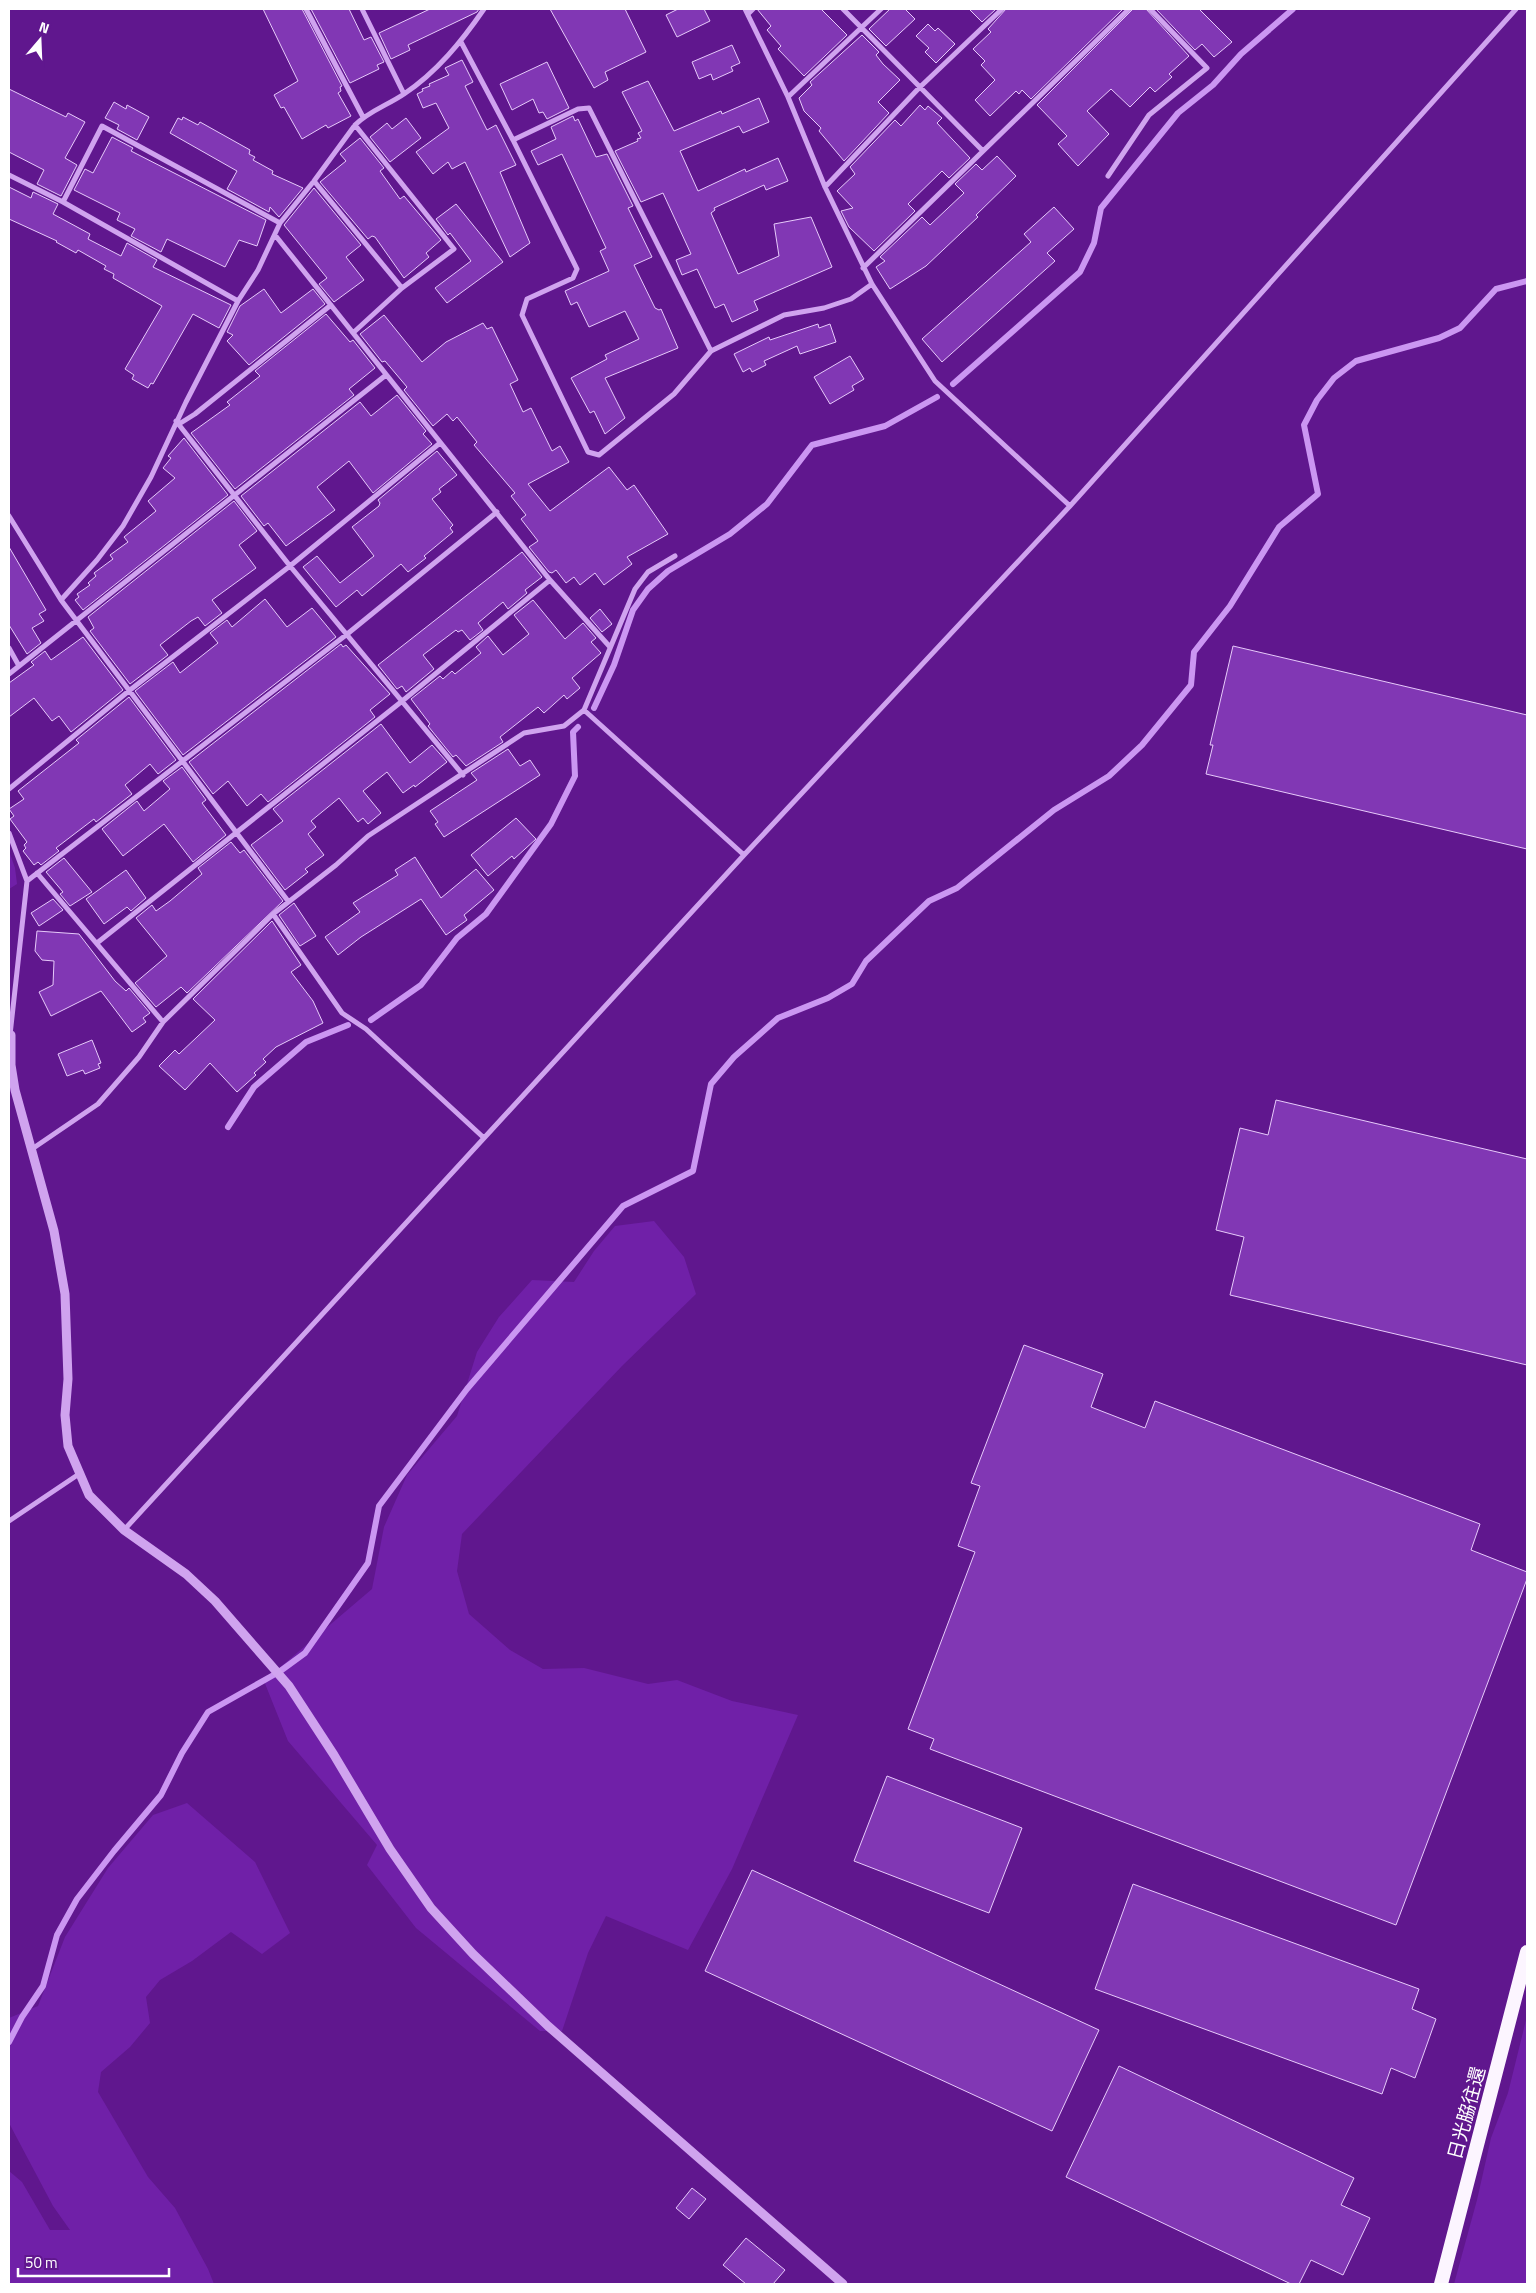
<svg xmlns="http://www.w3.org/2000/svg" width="1536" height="2293" font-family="'Titillium Web','Noto Sans JP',sans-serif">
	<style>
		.green { fill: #7020a8 }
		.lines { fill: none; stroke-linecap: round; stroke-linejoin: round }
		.stream { stroke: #cb96f2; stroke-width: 6 }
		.building { fill: #8137b4; stroke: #e7cafb }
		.minor { stroke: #d0a3ef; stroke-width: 5 }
		.tertiary { stroke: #d0a3ef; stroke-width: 9 }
		.trunk { stroke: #fcf5ff; stroke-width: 14 }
		.labels { text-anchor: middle; stroke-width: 4.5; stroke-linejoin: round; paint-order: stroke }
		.street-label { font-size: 19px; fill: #fff; stroke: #60178e }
	</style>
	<rect width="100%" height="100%" fill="#60178e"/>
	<!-- green -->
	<path class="green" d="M9,851L15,868L17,884L9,889Z
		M654,1221L684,1257L696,1294L622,1366L462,1534L457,1571L469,1614L510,1650L543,1669L584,1668L648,1684L677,1680L732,1701L798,1715L732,1869L688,1950L606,1916L588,1953L562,2031H540L416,1928L367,1865L377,1845L288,1741L264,1681L372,1589L384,1527L407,1475L457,1416L477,1352L499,1317L532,1280L574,1282L594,1251L615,1226Z
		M187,1803L255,1862L290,1933L262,1954L231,1932L192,1961L160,1980L146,1997L150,2023L130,2047L101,2072L98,2092L148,2177L175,2208L208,2269L214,2284H9V2171L22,2182L50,2230H70L53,2206L9,2123V2018L38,2006L65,1937L108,1868L153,1815Z
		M1527,2016V2284H1454L1477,2200L1491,2138L1508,2093Z"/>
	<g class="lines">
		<!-- stream -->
		<path class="stream" d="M953,384L1080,272L1094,243L1101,208L1178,113L1213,85L1241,54L1293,9
			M594,708L614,665L633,610L648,589L668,571L730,534L767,504L812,445L885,426L937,397
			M371,1020L421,985L457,938L486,914L551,824L575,776L573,732L578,727
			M228,1127L254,1087L306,1042L348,1025
			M279,1672L305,1653L368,1563L379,1506L467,1389L623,1206L693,1171L711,1084L734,1057L778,1018L828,998L852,984L866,961L929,901L957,888L1054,810L1109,776L1142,745L1191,685L1194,652L1230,606L1279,527L1318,494L1304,425L1317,400L1334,378L1356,361L1439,338L1460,328L1496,289L1527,281
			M9,2042L22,2017L43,1986L57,1935L77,1899L114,1851L161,1795L182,1753L208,1712L277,1673"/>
	</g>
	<!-- building -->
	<path class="building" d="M263,9H302L342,86L340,87L341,91L338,93L351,116L328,128L326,125L302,139L284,107L281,108L274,95L298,81Z
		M311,9H349L364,40L371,37L384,62L377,65L379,69L350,83Z
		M430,9H479L477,12L408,45L410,50L391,59L379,33Z
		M550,9H625L646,52L605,72L608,80L594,88Z
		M678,9H704L710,21L677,37L666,15Z
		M757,9H821L847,35L804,76L778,49L781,46L767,30L771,26Z
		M890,9H905L915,19L886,46L869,29Z
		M969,9H996L982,22Z
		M1006,9H1123L1031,99L1022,90L1019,94L1016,91L990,116L975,100L995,80L981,65L985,61L973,49L991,32L988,29Z
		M1133,9H1146L1189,56L1169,74L1172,77L1155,92L1150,87L1130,107L1111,89L1087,111L1109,134L1078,166L1058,144L1067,136L1037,105Z
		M1156,9H1199L1232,42L1214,57L1202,44L1195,50Z
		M928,24L935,31L938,28L955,44L936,63L925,52L929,48L916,36Z
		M862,35L879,52L876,55L883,64L900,80L878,102L889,113L844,161L819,131L821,128L804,111L799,98L812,85L810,82Z
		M732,45L740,63L731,67L733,71L713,80L711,74L699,79L692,62Z
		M462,60L473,82L465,86L487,130L496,125L516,165L500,172L530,243L510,257L465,162L452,169L448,162L433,174L416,152L449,128L436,103L423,108L417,94L423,91L422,89L430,86L429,84L449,75L445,68Z
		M547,62L569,108L547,119L543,112L539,113L533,99L512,110L500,84Z
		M648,81L674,131L721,111L722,114L759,98L769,122L743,133L739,126L680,151L698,191L745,169L746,172L778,158L788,181L766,190L764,185L714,208L715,210L711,213L738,274L779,256L774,224L811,217L832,267L754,301L758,310L732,322L724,304L715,308L697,269L682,275L676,260L691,254L663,193L641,202L615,151L638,141L637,139L641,138L638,133L642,131L622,92Z
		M9,89L66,117L68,113L85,122L65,158L77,165L61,196L37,184L44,170L9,152Z
		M114,102L126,109L127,105L149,117L137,140L117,129L119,125L105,118Z
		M920,105L925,110L928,106L942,118L937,123L970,158L949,178L942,171L908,204L915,211L874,251L849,227L841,211L853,208L837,191L855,174L850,167L895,120L901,126Z
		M573,116L575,121L578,119L596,157L607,154L633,206L628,208L652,257L634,265L655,308L659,310L661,309L678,348L605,378L625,418L605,434L594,411L590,413L571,378L607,359L605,355L639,339L625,311L589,327L577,302L571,305L565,291L609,271L600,251L606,248L562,154L538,165L531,151L556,139L551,127Z
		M183,117L198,125L200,122L250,150L249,154L255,157L253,160L273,171L272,174L303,188L279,217L270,207L269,212L227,189L237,171L170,133L178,118L182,120Z
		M406,118L421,138L390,162L370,137L387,123L392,129Z
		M112,137L133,148L131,151L266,220L257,246L239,240L225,267L167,239L161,252L131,236L135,229L117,220L120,213L74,190L85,169L93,173Z
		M360,138L384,168L380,171L400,199L404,196L441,240L426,253L429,257L404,278L375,237L372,236L368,239L320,182L346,161L340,154Z
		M997,156L1016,176L976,215L978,217L926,266L890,289L876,267L885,261L880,257L922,217L930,225L964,193L955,184L976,164L982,170Z
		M9,187L31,198L33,192L58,204L53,214L90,234L88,239L121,256L127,243L157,260L153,267L231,305L219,328L193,314L153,384L151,383L148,388L132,379L134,375L125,369L162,306L113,278L114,274L104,269L106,266L78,250L76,253L56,242L57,241L9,219Z
		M314,188L361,245L346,257L364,280L334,302L319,284L327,278L284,225Z
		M456,204L503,262L447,303L435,288L471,261L450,233L448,235L436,219Z
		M1054,207L1074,229L1047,253L1055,261L942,362L922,339L1031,242L1024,234Z
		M264,289L281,313L313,289L325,304L249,365L227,341L233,335L227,332L240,306Z
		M326,314L350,342L353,340L375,368L349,389L354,395L235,489L191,433L230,405L227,402L260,376L255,371Z
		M384,315L422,362L446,342L483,323L487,329L492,327L518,380L510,384L523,412L531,408L552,451L560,446L569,462L528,484L550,511L609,467L627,490L634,485L668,534L627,557L632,564L604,585L595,573L580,585L574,577L566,583L556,570L552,573L549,572L529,547L538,541L521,519L526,515L511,496L515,493L474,445L477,442L457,417L453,421L447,414L433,426L404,390L407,387L385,361L382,362L360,334Z
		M818,324L819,328L830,324L836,342L800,354L797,346L764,361L766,365L752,372L750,368L743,372L734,354L769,337L770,340Z
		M850,356L864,379L852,386L854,390L830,404L814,377Z
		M397,395L426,431L423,434L432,444L373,493L349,461L317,487L335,510L286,546L268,523L264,526L241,496L360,402L371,416Z
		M184,438L228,495L83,610L75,600L79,597L77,594L90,585L88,583L96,576L94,573L113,559L110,555L128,542L124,537L156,511L148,501L175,478L163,468L171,458L168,456Z
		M437,451L457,475L439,489L441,492L432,499L453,525L450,528L453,532L424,556L426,558L408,572L401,564L362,596L357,590L336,607L303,567L317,556L340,583L374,556L352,527L379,506L380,503L378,500Z
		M234,501L257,531L239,545L256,568L212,600L222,613L205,626L198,617L191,621L160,645L168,655L130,684L90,631L94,628L88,617Z
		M9,547L46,610L39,614L44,621L32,628L41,643L27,654L9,625Z
		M522,552L542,577L525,590L527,593L508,609L503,602L478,623L483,630L470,640L462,630L458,632L456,630L423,655L434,669L406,692L402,686L397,689L378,665Z
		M265,599L287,627L312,608L336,637L183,755L135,691L173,662L180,673L218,643L210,633L227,620L232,627Z
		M533,600L565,639L583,623L596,638L591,642L601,653L572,678L580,688L567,699L564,695L544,713L538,707L500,737L503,742L466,766L456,755L453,757L428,726L430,724L411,699L440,676L443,679L452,671L455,674L481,653L476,647L488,636L503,655L529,634L514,615Z
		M600,609L612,624L602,632L590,618Z
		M83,637L123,690L71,732L59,716L52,721L34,698L9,717V683L34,665L31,662L45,651L51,660Z
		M341,644L343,647L346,645L390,694L370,710L375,717L268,802L261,794L247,806L228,781L213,794L189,762Z
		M1233,646L1527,715V849L1206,774L1213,745H1210Z
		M129,697L176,760L158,774L150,764L125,785L132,794L96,822L94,819L56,848L59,851L41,865L38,862L34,865L23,851L26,848L24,845L27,842L10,819L14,816L9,809L24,799L18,791L79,743L76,740Z
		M381,724L410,763L432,745L447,762L415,787L414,785L403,793L387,772L363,791L381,813L368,824L363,818L358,822L339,798L311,821L316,827L308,834L324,855L305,869L308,872L285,890L251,845L283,821L273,809Z
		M508,749L520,766L530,760L540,775L444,837L435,824L438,822L430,811L477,780L471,773Z
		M182,767L206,800L202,803L226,835L193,862L164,824L123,856L102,829L137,801L144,811L170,789L163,781Z
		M516,818L536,839L514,859L512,856L488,876L471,855Z
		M231,842L240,853L244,850L283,901L187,993L181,987L156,1007L135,983L167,956L136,918L152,905L156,911L170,901L202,874L198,868Z
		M415,857L441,898L476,869L494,890L464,915L467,920L446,935L421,899L361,937L338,955L325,937L360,912L353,903L398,875L395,870Z
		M64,858L92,892L70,906L60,894L63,892L46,872Z
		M126,870L146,898L131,911L127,907L104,924L86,899Z
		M53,899L63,910L39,926L31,913Z
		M294,903L316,936L300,946L279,915Z
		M272,921L301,965L291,972L313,1001L323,1023L276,1047L263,1059L266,1062L254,1073L256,1075L237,1092L210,1063L185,1090L159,1066L175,1050L179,1054L215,1020L193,999Z
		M37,931L79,934L115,981L126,991L129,988L150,1013L143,1018L146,1022L132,1032L101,991L51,1016L39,992L53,985L54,961L42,960L35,951Z
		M92,1040L101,1063L98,1064L100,1068L85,1074L83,1070L67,1076L58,1054Z
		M1276,1100L1527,1159V1365L1230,1295L1244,1237L1216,1230L1240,1128L1268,1135Z
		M1024,1345L1103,1374L1091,1407L1145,1428L1155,1401L1480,1524L1471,1550L1527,1572V1579L1396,1925L930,1749L934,1739L908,1729L975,1552L958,1546L980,1486L971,1483Z
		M887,1776L1022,1828L989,1913L854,1861Z
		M752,1870L1099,2030L1052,2131L705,1971Z
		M1133,1884L1419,1989L1412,2009L1436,2019L1415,2078L1391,2068L1382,2094L1095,1989Z
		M1119,2066L1354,2178L1341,2205L1370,2218L1343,2275L1311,2260L1299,2284H1291L1066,2177Z
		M692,2188L706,2199L689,2219L676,2208Z
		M746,2238L785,2270L773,2284H746L723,2265Z"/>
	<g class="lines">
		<!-- minor -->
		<path class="minor" d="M306,9L363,117
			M362,9L404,94
			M745,9L788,97L825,187L872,284L935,381L1070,506
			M843,9L982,150
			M748,14L753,9
			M461,42L513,140L577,269L573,278L527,299L522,315L588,452L599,455L674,394L711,351L784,315L824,308L851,299L872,284
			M788,97L881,9
			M513,140L578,109L589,108L711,351
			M9,175L63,202L238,301
			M1108,176L1149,115L1207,68L1150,9
			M314,181L402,288
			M825,187L919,88L1002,9
			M63,202L102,126L280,223
			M275,235L550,580L610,647
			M863,268L1129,9
			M354,332L402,288L454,249L355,125
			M176,421L290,566L463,775
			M179,424L195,414L331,305
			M9,516L61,600L288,901
			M61,600L97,560L123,526L151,477L186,402L238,301L258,270L280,223L314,181L355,125C369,111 388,105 404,94C437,72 462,41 484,9
			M9,648L19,666
			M9,674L386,375
			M584,710L744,855
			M9,789L130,690L290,566L440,443
			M9,833L27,881L10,1035
			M37,873L163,1022
			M27,881L346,635L497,512
			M273,914L342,1013L366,1029L484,1138
			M97,943L401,702L550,580
			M32,1149L98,1104L139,1057L163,1022L273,914L336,865L368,836L524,733L564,726L584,710L635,589L648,572L675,556
			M9,1521L79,1474
			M124,1530L744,855L1070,506L1516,9"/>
		<!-- tertiary -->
		<path class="tertiary" d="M11,1035V1065L15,1090L54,1231L65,1294L68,1379L65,1415L68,1446L89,1495L124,1530L186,1574L215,1601L289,1686L334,1755L390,1849L431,1908L473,1954L548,2026L843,2284"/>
		<!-- trunk -->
		<path class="trunk" d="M1441,2284L1527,1952"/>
	</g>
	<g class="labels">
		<!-- street labels -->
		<g class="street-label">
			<text transform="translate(1466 2113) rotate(-75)" y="7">日光脇往還</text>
		</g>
	</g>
	<!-- border -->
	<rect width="1536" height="2293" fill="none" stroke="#ffffff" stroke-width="20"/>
	<!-- north arrow -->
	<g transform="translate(40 40) rotate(19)" stroke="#60178e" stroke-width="4" paint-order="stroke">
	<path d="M0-4L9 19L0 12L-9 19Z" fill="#ffffff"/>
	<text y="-8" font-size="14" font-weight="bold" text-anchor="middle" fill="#ffffff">N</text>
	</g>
	<!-- scale -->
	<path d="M18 2268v8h151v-8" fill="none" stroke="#ffffff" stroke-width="2.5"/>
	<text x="25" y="2268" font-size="15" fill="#ffffff" stroke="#60178e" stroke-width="4" paint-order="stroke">50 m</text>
</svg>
